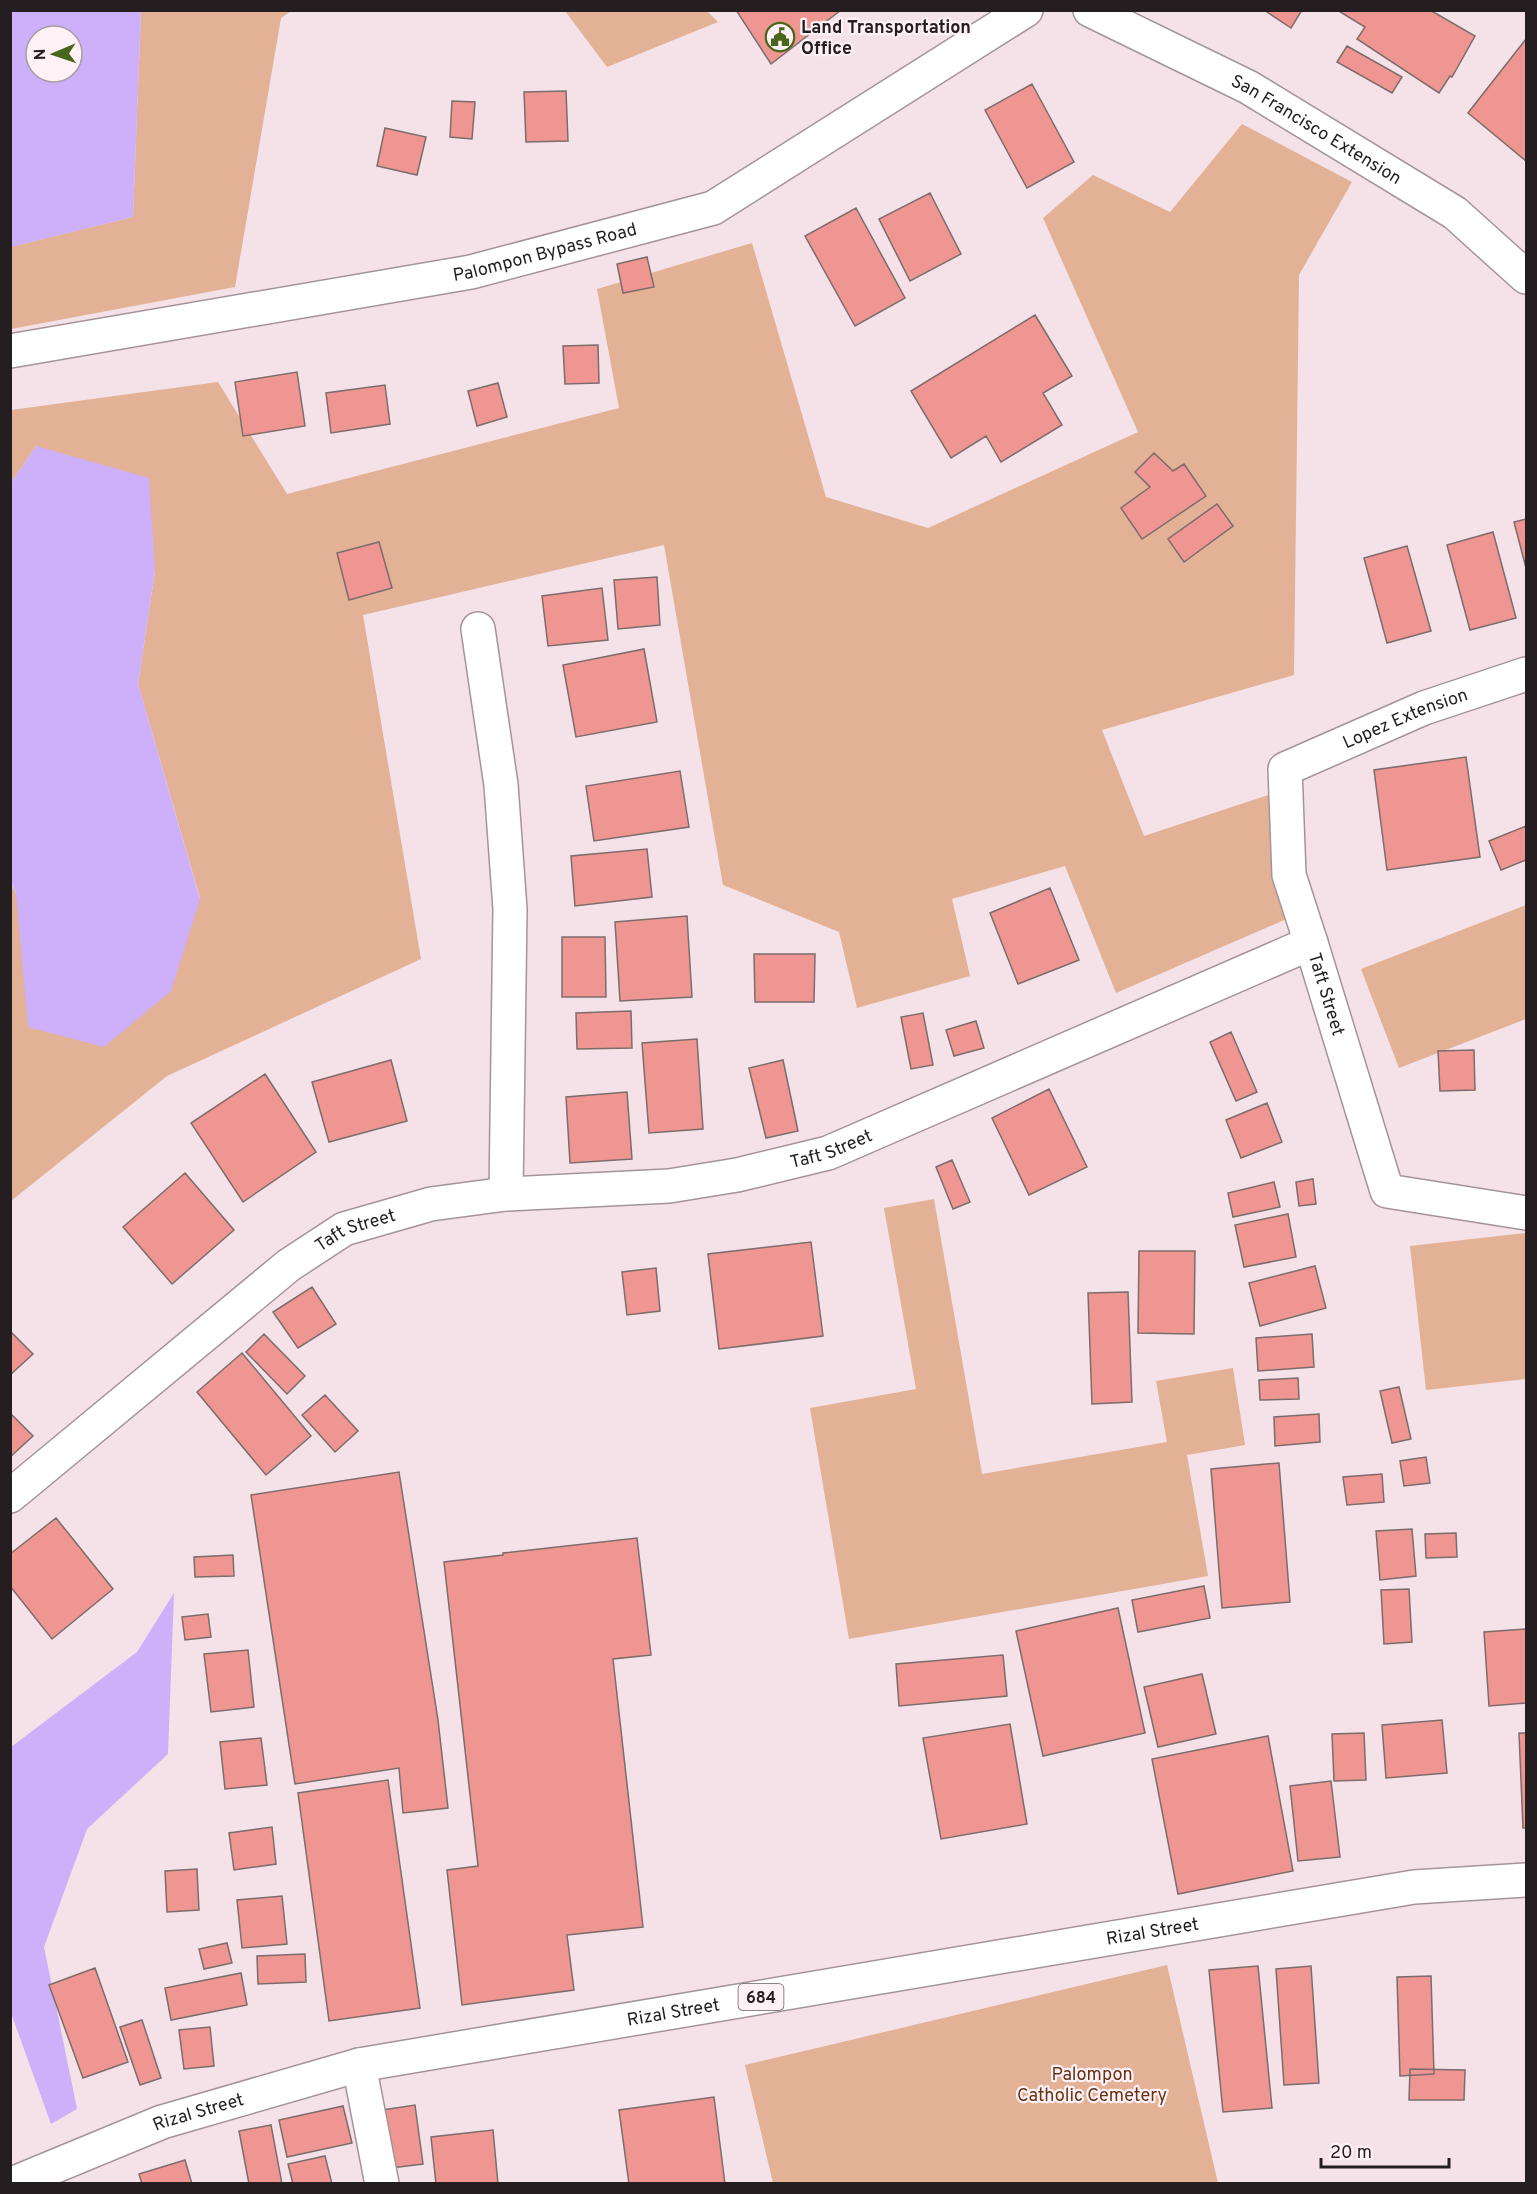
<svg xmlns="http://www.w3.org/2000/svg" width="1537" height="2194" font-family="Overpass,sans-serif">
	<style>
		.green { fill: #e2b196 }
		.water { fill: #ceaff9; fill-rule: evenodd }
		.building { fill: #ef9692; stroke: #7c6c6b; stroke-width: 1.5 }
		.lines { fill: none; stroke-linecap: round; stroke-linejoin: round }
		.pedestrian-casing { stroke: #a49499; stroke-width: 36 }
		.minor-casing { stroke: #a49499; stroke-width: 36 }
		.primary-casing { stroke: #a49499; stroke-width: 36 }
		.pedestrian { stroke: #fff; stroke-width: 33 }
		.minor { stroke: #fff; stroke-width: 33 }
		.primary { stroke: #fff; stroke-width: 33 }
		.labels { text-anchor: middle; stroke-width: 4.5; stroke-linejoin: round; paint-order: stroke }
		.shield { fill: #fff1f5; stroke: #665d60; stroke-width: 1.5 }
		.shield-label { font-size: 16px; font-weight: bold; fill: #241e20 }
		.poi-label { font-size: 18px; font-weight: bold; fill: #241e20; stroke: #fff1f5; text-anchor: start }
		.street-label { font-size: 18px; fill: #241e20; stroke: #fff1f5 }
		.park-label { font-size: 18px; fill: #643314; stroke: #fff1f5 }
	</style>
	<rect width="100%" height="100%" fill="#f4e2e8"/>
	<!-- green -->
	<path class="green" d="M141,11H291L281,18L235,287L11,329L10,247L133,217Z
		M565,11H707L718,22L607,67Z
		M1242,124L1352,182L1299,275L1294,675L1102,730L1144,836L1274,793L1289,918L1116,993L1065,866L952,899L970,976L857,1008L839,932L723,885L664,545L363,615L421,959L167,1076L11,1201L10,882L16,893L200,898L138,684L155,571L36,446L11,483V410L218,382L287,494L619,408L597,289L752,243L826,497L928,528L1138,432L1043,218L1093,175L1170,212Z
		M1526,905V1019L1399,1068L1361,969Z
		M934,1199L982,1474L1167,1442L1156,1381L1233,1368L1245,1445L1187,1455L1208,1576L849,1639L810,1408L916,1389L884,1208Z
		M1525,1233L1526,1379L1426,1390L1410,1246Z
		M1167,1965L1218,2183H773L745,2065Z"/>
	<!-- water -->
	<path class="water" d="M10,11H141L133,217L11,247ZM36,36H72V72H36Z
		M36,446L149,478L155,571L138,684L200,899L171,991L104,1047L28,1027L16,893L11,882V483Z
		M174,1593L168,1754L87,1829L44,1947L77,2109L51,2124L11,2013V1747L137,1652Z"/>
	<!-- building -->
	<path class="building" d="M736,10H841L771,64Z
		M1264,10H1302L1291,28Z
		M1337,10H1430L1475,36L1452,77L1450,76L1439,93L1357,39L1365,27Z
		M1526,39V161L1468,113Z
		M1347,46L1402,77L1392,93L1337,62Z
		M1032,84L1074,162L1027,188L985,110Z
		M566,91L568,141L526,142L524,92Z
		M452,101L475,102L472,139L450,137Z
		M385,128L426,137L417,175L377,166Z
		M930,193L961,254L910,281L879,219Z
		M856,208L905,298L855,326L805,236Z
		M647,257L654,287L623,293L617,264Z
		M1035,315L1072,376L1043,393L1062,425L1001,462L986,436L951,458L911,391Z
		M598,345L599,383L565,384L563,346Z
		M297,372L305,426L243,436L235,382Z
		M498,383L507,417L477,426L468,391Z
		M385,385L390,424L331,433L326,393Z
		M1154,453L1173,471L1184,464L1206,496L1142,539L1121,508L1150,487L1135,472Z
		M1217,504L1233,526L1184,562L1168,539Z
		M1526,519V568L1514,522Z
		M1493,532L1516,618L1470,630L1447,545Z
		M379,542L392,588L349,600L337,553Z
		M1407,546L1431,631L1387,643L1364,558Z
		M657,577L660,625L618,629L614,580Z
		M602,588L608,640L548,646L542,596Z
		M644,649L657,722L576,737L563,665Z
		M1466,757L1480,857L1387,870L1374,770Z
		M680,771L689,827L594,841L586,786Z
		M1526,826V860L1501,870L1489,841Z
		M647,849L652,897L575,906L571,856Z
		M1050,888L1079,960L1018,984L990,913Z
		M687,916L692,997L620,1001L615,922Z
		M562,937H605L606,997H562Z
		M754,954H815L814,1002H755Z
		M631,1011L632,1048L577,1049L576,1013Z
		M923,1013L933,1065L911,1069L901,1017Z
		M976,1021L984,1048L954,1056L946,1030Z
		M1231,1032L1257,1092L1236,1101L1210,1042Z
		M697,1039L703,1129L649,1133L642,1043Z
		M1474,1050L1475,1090L1440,1091L1438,1051Z
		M391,1060L407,1121L329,1142L312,1082Z
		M783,1060L798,1131L766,1138L749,1068Z
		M265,1074L316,1152L243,1202L191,1123Z
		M1049,1089L1087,1167L1029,1195L992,1118Z
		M627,1092L632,1159L570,1163L566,1097Z
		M1267,1103L1282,1142L1241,1158L1226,1120Z
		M952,1160L970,1202L953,1209L936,1167Z
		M185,1173L234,1230L172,1284L123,1227Z
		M1313,1179L1316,1204L1299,1206L1296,1182Z
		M1274,1182L1280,1207L1233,1217L1228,1193Z
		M1288,1214L1296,1257L1244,1267L1235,1225Z
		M811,1242L823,1336L719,1349L708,1254Z
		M1139,1251H1195L1194,1334L1138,1333Z
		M1315,1266L1326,1308L1260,1326L1249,1283Z
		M656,1268L660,1311L627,1315L622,1272Z
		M312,1287L336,1324L298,1348L273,1312Z
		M1128,1292L1132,1402L1092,1404L1088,1293Z
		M10,1331L33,1354L10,1375Z
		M264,1334L305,1376L287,1394L246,1352Z
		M1312,1334L1314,1367L1258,1371L1256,1338Z
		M242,1353L311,1436L266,1475L197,1392Z
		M1298,1378L1299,1399L1260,1400L1259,1380Z
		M1399,1387L1411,1439L1392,1443L1380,1391Z
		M325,1395L358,1431L335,1452L302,1415Z
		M10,1413L33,1436L10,1457Z
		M1319,1414L1320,1442L1275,1446L1274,1417Z
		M1426,1457L1430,1483L1404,1486L1400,1461Z
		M1279,1463L1290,1602L1222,1608L1211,1469Z
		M399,1472L438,1720L448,1808L403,1813L399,1768L295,1784L251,1495Z
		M1382,1474L1384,1502L1347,1505L1343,1477Z
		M56,1518L113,1589L52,1639L10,1586V1554Z
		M1412,1529L1416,1576L1380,1580L1376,1531Z
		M1456,1533L1457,1557L1426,1558L1425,1534Z
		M637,1538L651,1655L613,1659L643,1927L567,1935L574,1990L462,2005L447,1870L478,1866L444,1562L503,1555V1553Z
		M233,1555L234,1576L195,1577L194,1557Z
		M1204,1586L1210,1618L1138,1632L1132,1600Z
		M1409,1589L1412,1642L1384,1644L1381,1590Z
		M1118,1608L1145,1733L1043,1756L1016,1631Z
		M208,1614L211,1637L185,1640L182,1617Z
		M1526,1629V1703L1489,1706L1484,1632Z
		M248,1650L254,1707L211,1712L204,1654Z
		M1003,1655L1007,1696L899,1706L896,1664Z
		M1202,1674L1216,1734L1158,1747L1144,1687Z
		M1442,1720L1447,1773L1386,1778L1382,1725Z
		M1010,1724L1027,1824L941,1839L923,1738Z
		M1364,1733L1366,1780L1334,1781L1332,1734Z
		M1519,1733H1526V1828H1523Z
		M1268,1736L1293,1871L1178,1894L1152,1759Z
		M261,1738L267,1785L225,1789L220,1742Z
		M388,1780L420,2008L329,2021L298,1793Z
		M1331,1781L1340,1857L1298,1861L1290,1786Z
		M272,1827L276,1864L234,1870L229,1833Z
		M197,1869L199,1910L167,1912L165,1871Z
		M282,1896L287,1944L242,1948L237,1900Z
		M227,1943L232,1963L204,1969L199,1949Z
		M305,1954L306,1982L258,1984L257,1956Z
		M1258,1966L1272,2108L1223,2112L1209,1970Z
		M1311,1966L1319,2083L1284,2085L1276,1969Z
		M95,1968L128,2062L83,2078L49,1985Z
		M241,1973L247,2005L171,2020L165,1988Z
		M1431,1976L1434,2074L1400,2076L1397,1977Z
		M142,2020L161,2078L140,2085L120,2027Z
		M210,2027L214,2066L184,2069L179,2030Z
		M1410,2069L1465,2070L1464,2100H1409Z
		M714,2097L725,2184H629L619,2110Z
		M415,2105L423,2164L383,2169L376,2111Z
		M343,2106L352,2143L287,2157L279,2120Z
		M271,2125L282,2184H249L239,2131Z
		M493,2130L498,2184H436L431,2137Z
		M325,2156L332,2184H293L288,2164Z
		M185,2160L192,2184H142L139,2174Z"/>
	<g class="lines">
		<!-- pedestrian casing -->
		<g class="pedestrian-casing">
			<path id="pedestrian" d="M359,2065L382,2184"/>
		</g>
		<!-- minor casing -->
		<g class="minor-casing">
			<g id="minor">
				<path id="s1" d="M1090,10L1248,87L1455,213L1526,277"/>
				<path d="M478,629L501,785L510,909L506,1194"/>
				<path id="s2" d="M1311,943L1289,875L1285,769L1424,708L1526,674"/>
				<path id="s3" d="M10,1496L289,1265L344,1229L431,1204L506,1194L669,1186L737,1175L828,1153L1311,943L1387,1191L1526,1213"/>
			</g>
		</g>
		<!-- primary casing -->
		<g class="primary-casing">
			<g id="primary">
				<path id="s4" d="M10,351L471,272L713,208L1026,10"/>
				<path id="s5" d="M12,2184L162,2122L359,2065L1414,1887L1526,1880"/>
			</g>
		</g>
		<!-- pedestrian -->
		<use href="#pedestrian" class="pedestrian"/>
		<!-- minor -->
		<use href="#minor" class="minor"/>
		<!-- primary -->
		<use href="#primary" class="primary"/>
	</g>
	<!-- icons -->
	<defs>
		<g id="civic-ring" transform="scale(1.5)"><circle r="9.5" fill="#fff1f5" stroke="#47671c" stroke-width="1.5"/><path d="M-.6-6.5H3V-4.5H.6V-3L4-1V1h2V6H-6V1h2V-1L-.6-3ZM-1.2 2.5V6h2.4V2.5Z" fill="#47671c"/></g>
	</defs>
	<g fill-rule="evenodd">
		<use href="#civic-ring" x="780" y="37"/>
	</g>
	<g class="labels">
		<!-- shield labels -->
		<rect class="shield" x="738.5" y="1984" width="45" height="26" rx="4.5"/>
		<g class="shield-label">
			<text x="761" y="2003">684</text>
		</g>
		<!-- poi labels -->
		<g class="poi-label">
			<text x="801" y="33">Land Transportation<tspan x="801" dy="21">Office</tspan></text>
		</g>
		<!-- street labels -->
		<g class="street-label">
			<text dy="6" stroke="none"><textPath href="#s1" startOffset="256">San Francisco Extension</textPath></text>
			<text dy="6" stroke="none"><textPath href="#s4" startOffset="544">Palompon Bypass Road</textPath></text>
			<text dy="6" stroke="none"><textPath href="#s2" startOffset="308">Lopez Extension</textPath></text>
			<text dy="6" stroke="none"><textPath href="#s3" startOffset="1500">Taft Street</textPath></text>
			<text dy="6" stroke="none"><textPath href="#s3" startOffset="924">Taft Street</textPath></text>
			<text dy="6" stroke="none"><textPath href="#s3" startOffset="438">Taft Street</textPath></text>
			<text dy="6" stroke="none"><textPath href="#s5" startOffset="1172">Rizal Street</textPath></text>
			<text dy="6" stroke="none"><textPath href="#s5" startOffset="686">Rizal Street</textPath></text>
			<text dy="6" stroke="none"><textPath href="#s5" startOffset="200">Rizal Street</textPath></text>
		</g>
		<!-- park labels -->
		<g class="park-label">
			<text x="1092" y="2080">Palompon<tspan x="1092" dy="21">Catholic Cemetery</tspan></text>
		</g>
	</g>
	<!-- border -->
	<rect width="1537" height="2194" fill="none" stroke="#241e20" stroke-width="24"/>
	<!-- north arrow -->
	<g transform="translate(54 54) rotate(268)"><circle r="28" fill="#fff1f5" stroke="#a79da0" stroke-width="1.5"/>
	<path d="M0-4.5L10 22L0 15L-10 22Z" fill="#47671c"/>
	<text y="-9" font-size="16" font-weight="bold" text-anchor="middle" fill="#241e20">N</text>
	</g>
	<!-- scale -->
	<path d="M1321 2158v9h128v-9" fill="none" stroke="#241e20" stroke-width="3"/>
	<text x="1330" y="2158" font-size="18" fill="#241e20" stroke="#fff1f5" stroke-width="4.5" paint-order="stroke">20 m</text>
</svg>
